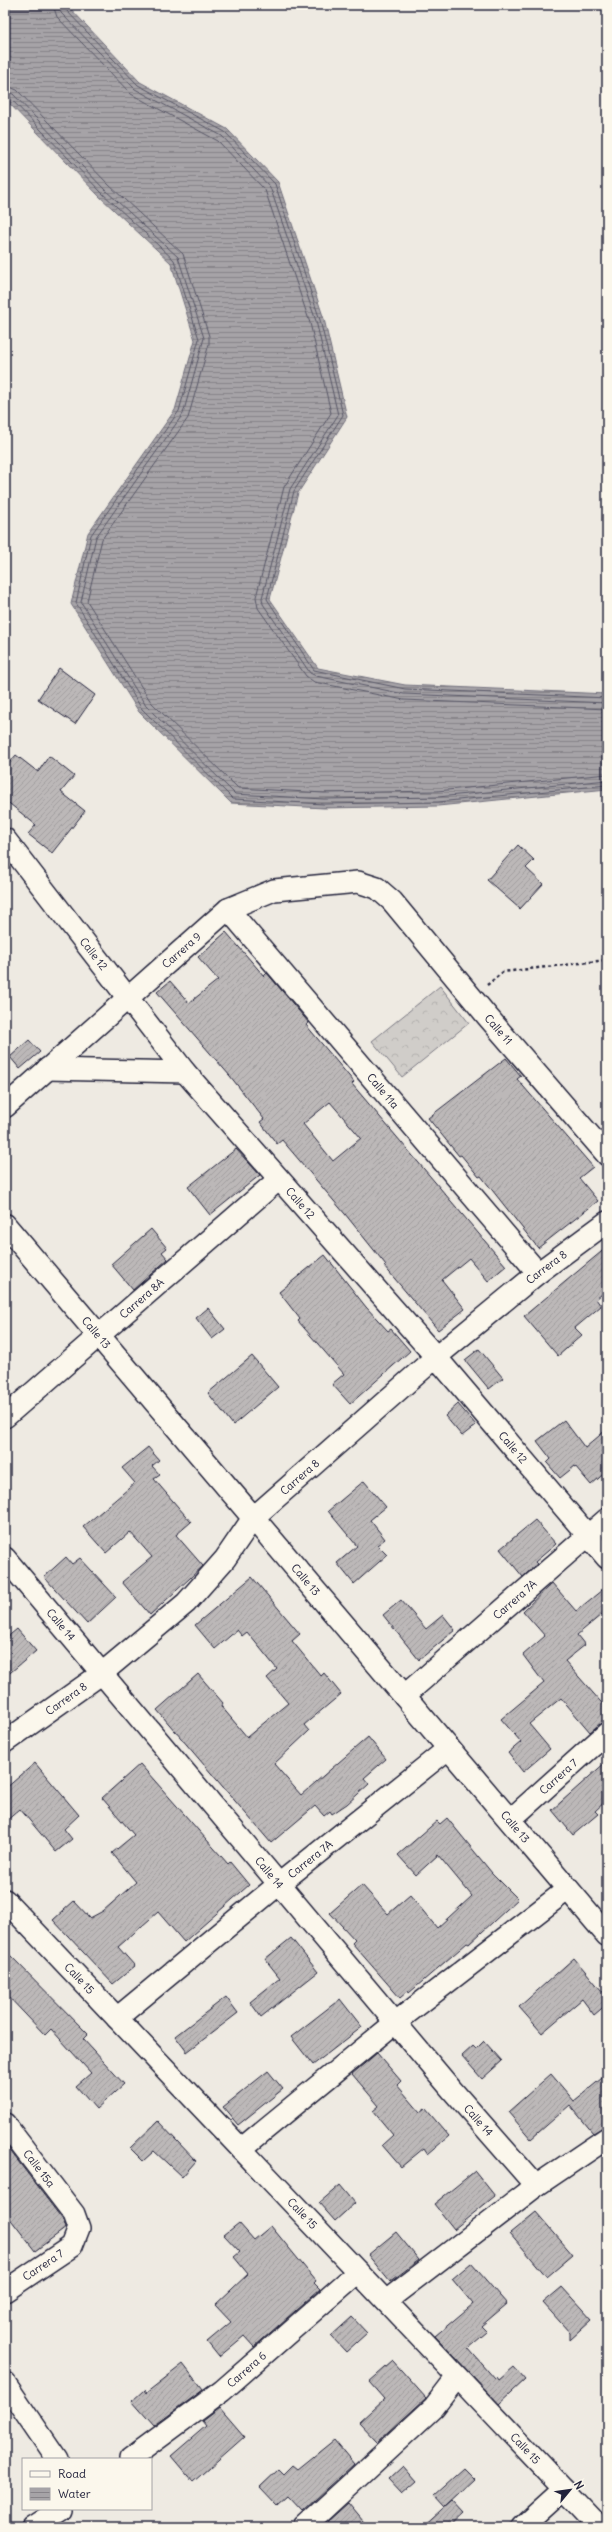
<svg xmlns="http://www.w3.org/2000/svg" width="612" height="2532" font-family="Delius,sans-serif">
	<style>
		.forest { fill: url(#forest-crowns); stroke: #797882 }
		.water { fill: url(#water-rules); stroke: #716f7c }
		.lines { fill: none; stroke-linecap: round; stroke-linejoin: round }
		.shore { stroke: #575666; stroke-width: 1 }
		.building { fill: url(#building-hatch); stroke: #22223b; fill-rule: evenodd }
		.minor-casing { stroke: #22223b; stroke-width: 24 }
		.trunk-casing { stroke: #22223b; stroke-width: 25 }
		.path { stroke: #22223b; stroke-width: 2.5; stroke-dasharray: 3 3; stroke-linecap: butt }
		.minor { stroke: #fbf7ec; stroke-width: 21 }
		.trunk { stroke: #fbf7ec; stroke-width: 22 }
		.labels { text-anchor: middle; stroke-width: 3.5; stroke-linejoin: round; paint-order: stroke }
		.street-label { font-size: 11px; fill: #22223b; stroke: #fbf7ec }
	</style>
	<defs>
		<pattern id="forest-crowns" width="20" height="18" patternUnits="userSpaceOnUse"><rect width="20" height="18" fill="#d0cdc9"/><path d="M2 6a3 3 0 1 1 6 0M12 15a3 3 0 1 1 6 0" fill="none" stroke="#b2b0ae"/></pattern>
		<pattern id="water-rules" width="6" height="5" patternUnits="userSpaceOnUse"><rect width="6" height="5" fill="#a6a3a7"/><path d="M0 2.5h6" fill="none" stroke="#878489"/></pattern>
		<pattern id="building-hatch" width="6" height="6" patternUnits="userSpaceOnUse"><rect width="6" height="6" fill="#bcb8b8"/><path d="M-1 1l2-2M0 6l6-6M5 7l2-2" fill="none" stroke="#a19e9f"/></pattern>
	</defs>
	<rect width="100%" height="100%" fill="#eeeae2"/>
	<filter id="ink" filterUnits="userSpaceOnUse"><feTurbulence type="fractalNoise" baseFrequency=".025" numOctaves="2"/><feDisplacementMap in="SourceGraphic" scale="8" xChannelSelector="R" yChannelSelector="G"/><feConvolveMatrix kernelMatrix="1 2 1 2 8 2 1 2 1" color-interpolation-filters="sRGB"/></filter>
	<g filter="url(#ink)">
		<!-- forest -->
		<path class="forest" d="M440,986L469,1023L402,1077L372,1041Z"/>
		<!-- water -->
		<path class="water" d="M5,5H67L140,82L227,129L278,182L324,319L347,417L298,493L270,599L318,668L405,685L607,694V789L438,806L324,808L231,803L139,712L71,604L88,533L175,410L195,340L171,263L99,196L5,99Z"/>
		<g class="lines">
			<!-- shore -->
			<path class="shore" d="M53,5L57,17L131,94L218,141L265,190L310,323L331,413L284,487L256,597L258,608L306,676L314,682L404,700L607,709
				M59,5L61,13L135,89L222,136L270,187L316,321L338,415L290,489L262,598L263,604L310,673L316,676L404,694L607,703
				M64,5L65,9L138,85L225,132L275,184L320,320L343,415L294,491L267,599L314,670L405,689L607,698
				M5,85L17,90L109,185L183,254L209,336V344L188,418L102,539L87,601L151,702L238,788L324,793L437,791L607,774
				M5,91L13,94L105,190L178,257L204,338L183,414L96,537L81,602L146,706L235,794L324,799L438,797L607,780
				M5,96L10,98L102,193L174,260L199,339L179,411L91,535L76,603L142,709L233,799L324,804L438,802L607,785"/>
		</g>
		<!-- building -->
		<path class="building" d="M59,668L95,695L75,724L38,699Z
			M16,755L38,772L49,756L74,776L61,792L85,811L52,853L28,834L36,825L5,800V768Z
			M518,845L534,860L526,868L543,884L520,909L487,880Z
			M226,932L264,976L267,973L309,1023L306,1025L354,1082L352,1084L506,1266L488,1281L469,1258L442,1280L465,1309L438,1330L384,1266L386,1265L345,1214L282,1140L277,1144L260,1122L264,1119L230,1076L157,992L170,981L189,1003L218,980L198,957ZM330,1102L361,1138L333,1161L303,1124Z
			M29,1040L40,1052L20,1069L10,1057Z
			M506,1058L521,1076L517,1079L593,1167L579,1178L598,1201L538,1248L481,1176L479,1177L461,1155L459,1156L428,1118Z
			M236,1149L260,1175L210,1215L188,1187Z
			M151,1229L167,1248L162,1252L168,1259L133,1290L111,1264Z
			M607,1247V1290L596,1299L601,1306L575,1328L582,1335L558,1356L524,1316Z
			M325,1255L366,1307L388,1331L391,1329L410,1351L350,1404L332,1384L344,1374L298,1321L300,1319L279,1292Z
			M208,1308L225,1329L212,1339L196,1318Z
			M479,1349L503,1378L489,1389L465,1360Z
			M252,1356L278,1387L233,1425L208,1393Z
			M458,1404L476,1425L462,1436L445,1416Z
			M564,1420L585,1448L607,1429V1471L591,1485L575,1466L560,1478L547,1463L551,1459L537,1441Z
			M148,1447L159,1460L152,1466L160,1475L154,1479L191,1522L176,1535L203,1566L150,1615L122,1582L152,1557L130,1532L106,1553L83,1527L135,1483L122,1468Z
			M364,1481L386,1507L370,1520L385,1539L377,1545L387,1555L354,1584L337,1563L357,1546L328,1511Z
			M535,1520L556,1544L535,1562L537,1564L523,1577L500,1549Z
			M66,1557L72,1564L80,1558L116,1597L87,1624L44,1577Z
			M252,1577L300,1634L292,1641L321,1676L324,1673L341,1694L304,1725L309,1731L274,1764L301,1795L368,1737L386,1759L364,1778L369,1784L347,1804L332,1814L330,1811L324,1816L315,1806L271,1843L157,1710L198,1674L223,1703L221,1706L247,1737L288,1703L267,1678L277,1669L247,1632L242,1636L237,1630L215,1649L195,1625Z
			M552,1583L576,1611L607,1586V1610L577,1635L585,1645L565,1661L607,1709V1719L590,1732L561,1698L529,1724L550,1749L523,1772L508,1753L521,1742L501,1719L544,1683L523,1655L545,1636L523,1611Z
			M401,1600L426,1629L443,1615L455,1630L419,1660L383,1615Z
			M17,1629L36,1651L5,1677V1639Z
			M607,1761V1800L595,1811L598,1814L573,1835L552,1810Z
			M35,1763L79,1815L64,1829L72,1839L56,1852L20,1809L5,1822V1789Z
			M140,1764L228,1864L230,1862L249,1885L184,1942L158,1912L118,1947L135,1966L113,1984L53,1920L74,1901L90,1918L103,1911L136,1882L112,1853L134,1835L102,1798Z
			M447,1818L492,1873L518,1899L469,1944L467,1943L409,1993L408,1991L400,1998L352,1943L355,1940L330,1913L362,1885L388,1914L410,1895L437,1928L472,1896L438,1855L416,1875L398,1855L437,1821L440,1824Z
			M291,1938L318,1972L261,2017L250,2002L280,1978L265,1959Z
			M5,1950L88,2034L83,2039L124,2084L96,2109L76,2086L91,2073L51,2029L45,2035L5,1993Z
			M574,1958L607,1997V2004L594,2015L582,1999L542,2033L519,2007Z
			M226,1997L238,2013L187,2052L175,2036Z
			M340,1999L362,2027L313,2065L291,2037Z
			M484,2041L502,2061L482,2079L462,2056L473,2046L476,2049Z
			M377,2053L401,2081L397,2085L420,2112L425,2108L449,2136L428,2154L424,2148L401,2167L382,2145L393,2135L373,2111L379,2106L352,2074Z
			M268,2071L283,2089L238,2125L223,2107Z
			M551,2074L574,2101L607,2074V2126L593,2133L570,2105L531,2139L508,2112Z
			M158,2121L196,2161L182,2177L154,2151L143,2161L130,2148Z
			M5,2144L63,2220L66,2228L35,2251L5,2212Z
			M475,2171L495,2196L454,2229L434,2204Z
			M340,2185L355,2203L335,2221L319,2203Z
			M536,2212L573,2255L547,2277L510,2233Z
			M239,2223L254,2240L271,2226L316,2281L314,2283L320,2289L254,2347L244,2336L219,2357L207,2342L231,2322L215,2305L248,2274L234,2257L240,2252L224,2235Z
			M396,2232L419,2260L390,2282L368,2255Z
			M471,2263L507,2304L481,2326L487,2332L468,2348L495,2379L497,2377L499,2380L514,2367L525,2380L499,2404L435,2336L473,2304L452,2279Z
			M562,2287L592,2320L570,2340V2333L543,2303Z
			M352,2317L367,2333L346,2352L331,2336Z
			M393,2361L426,2398L378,2442L359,2422L384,2399L369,2382Z
			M183,2364L203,2390L154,2426L132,2401L144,2390L146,2393Z
			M219,2408L244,2437L193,2482L171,2456L206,2426L202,2421Z
			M334,2440L354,2464L302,2512L288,2497L278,2506L260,2487L279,2469L284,2474L293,2465L298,2469Z
			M403,2465L417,2481L402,2494L388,2479Z
			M464,2468L475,2479L446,2506L435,2494Z
			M453,2500L465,2513L450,2527H423Z
			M348,2503L368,2527H333L328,2521Z"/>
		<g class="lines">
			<!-- minor casing -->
			<g class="minor-casing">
				<g id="minor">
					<path id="s1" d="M5,839L185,1072L436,1357L607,1558"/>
					<path id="s2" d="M228,909L538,1273"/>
					<path d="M47,1069L185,1072"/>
					<path id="s3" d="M5,1107L228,909L274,890L358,882L377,888L392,901L487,1016L607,1155"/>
					<path id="s4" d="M5,1417L278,1180"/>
					<path id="s5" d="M5,1558L452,2090L536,2186"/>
					<path id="s6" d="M404,1696L607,1519"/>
					<path id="s7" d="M5,1742L101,1674L186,1603L225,1559L253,1518L436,1357L538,1273L607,1222"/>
					<path id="s8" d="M510,1820L607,1733"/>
					<path id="s9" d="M5,1900L600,2527"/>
					<path id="s10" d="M117,2018L279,1884L449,1748"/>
					<path id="s11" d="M5,2124L74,2214L79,2228L72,2246L5,2291"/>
					<path d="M241,2149L396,2022L568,1889"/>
					<path d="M386,2301L536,2186L607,2138"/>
					<path d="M5,2383L57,2459"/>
					<path id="s12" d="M130,2459L222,2391L358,2272"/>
					<path d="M32,2527L60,2509"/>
					<path d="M304,2527L434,2407L457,2377"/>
					<path d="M522,2527L564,2489"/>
				</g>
			</g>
			<!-- trunk casing -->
			<g class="trunk-casing">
				<g id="trunk">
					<path id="s13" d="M5,1225L607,1935"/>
				</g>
			</g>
			<!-- path -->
			<path class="path" d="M487,985L503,972L607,960"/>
			<!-- minor -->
			<use href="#minor" class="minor"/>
			<!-- trunk -->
			<use href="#trunk" class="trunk"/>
		</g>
	</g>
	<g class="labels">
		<!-- street labels -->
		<g class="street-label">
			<text dy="4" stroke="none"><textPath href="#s3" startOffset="236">Carrera 9</textPath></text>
			<text dy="4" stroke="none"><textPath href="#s1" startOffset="145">Calle 12</textPath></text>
			<text dy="4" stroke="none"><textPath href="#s3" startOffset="639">Calle 11</textPath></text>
			<text dy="4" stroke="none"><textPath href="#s2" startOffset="239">Calle 11a</textPath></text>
			<text dy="4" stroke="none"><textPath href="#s1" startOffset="469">Calle 12</textPath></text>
			<text dy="4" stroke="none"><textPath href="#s7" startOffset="723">Carrera 8</textPath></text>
			<text dy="4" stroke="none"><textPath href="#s4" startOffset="181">Carrera 8A</textPath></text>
			<text dy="4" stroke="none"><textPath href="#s13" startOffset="141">Calle 13</textPath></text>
			<text dy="4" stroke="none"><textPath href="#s1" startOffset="793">Calle 12</textPath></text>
			<text dy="4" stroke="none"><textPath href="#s7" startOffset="399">Carrera 8</textPath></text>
			<text dy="4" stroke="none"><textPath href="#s13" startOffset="465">Calle 13</textPath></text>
			<text dy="4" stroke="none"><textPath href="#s6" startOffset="147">Carrera 7A</textPath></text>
			<text dy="4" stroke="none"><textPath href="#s5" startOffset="87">Calle 14</textPath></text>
			<text dy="4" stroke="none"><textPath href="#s7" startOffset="75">Carrera 8</textPath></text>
			<text dy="4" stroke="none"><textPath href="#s8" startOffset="65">Carrera 7</textPath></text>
			<text dy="4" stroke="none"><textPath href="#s13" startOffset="789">Calle 13</textPath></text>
			<text dy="4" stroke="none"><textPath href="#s10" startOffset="250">Carrera 7A</textPath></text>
			<text dy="4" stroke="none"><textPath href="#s5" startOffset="411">Calle 14</textPath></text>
			<text dy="4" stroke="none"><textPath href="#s9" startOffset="108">Calle 15</textPath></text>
			<text dy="4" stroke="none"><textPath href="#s5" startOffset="735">Calle 14</textPath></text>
			<text dy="4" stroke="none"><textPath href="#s11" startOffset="56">Calle 15a</textPath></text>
			<text dy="4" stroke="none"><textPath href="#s9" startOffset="432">Calle 15</textPath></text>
			<text transform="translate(43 2265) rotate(-34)" y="4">Carrera 7</text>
			<text dy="4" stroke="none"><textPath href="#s12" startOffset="147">Carrera 6</textPath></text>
			<text dy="4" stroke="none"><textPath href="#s9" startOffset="756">Calle 15</textPath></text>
		</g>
	</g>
	<!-- margin -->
	<rect width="612" height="2532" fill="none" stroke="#fbf7ec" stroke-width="20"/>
	<rect x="10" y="10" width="592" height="2512" fill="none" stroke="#22223b" stroke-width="1.5" filter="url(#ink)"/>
	<!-- legend -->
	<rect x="22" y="2458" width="130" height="52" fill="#fbf7ec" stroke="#a4a2a5"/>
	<rect x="30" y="2471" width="20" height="6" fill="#fbf7ec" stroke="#a4a2a5"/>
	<text x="58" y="2478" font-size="12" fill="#22223b">Road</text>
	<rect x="30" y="2488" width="20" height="12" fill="url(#water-rules)" stroke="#a4a2a5"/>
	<text x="58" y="2498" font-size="12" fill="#22223b">Water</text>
	<!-- north arrow -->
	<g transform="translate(570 2490) rotate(61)" stroke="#fbf7ec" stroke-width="3" paint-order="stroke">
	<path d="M0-3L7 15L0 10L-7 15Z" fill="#22223b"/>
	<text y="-6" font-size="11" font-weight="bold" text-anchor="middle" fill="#22223b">N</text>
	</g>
</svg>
